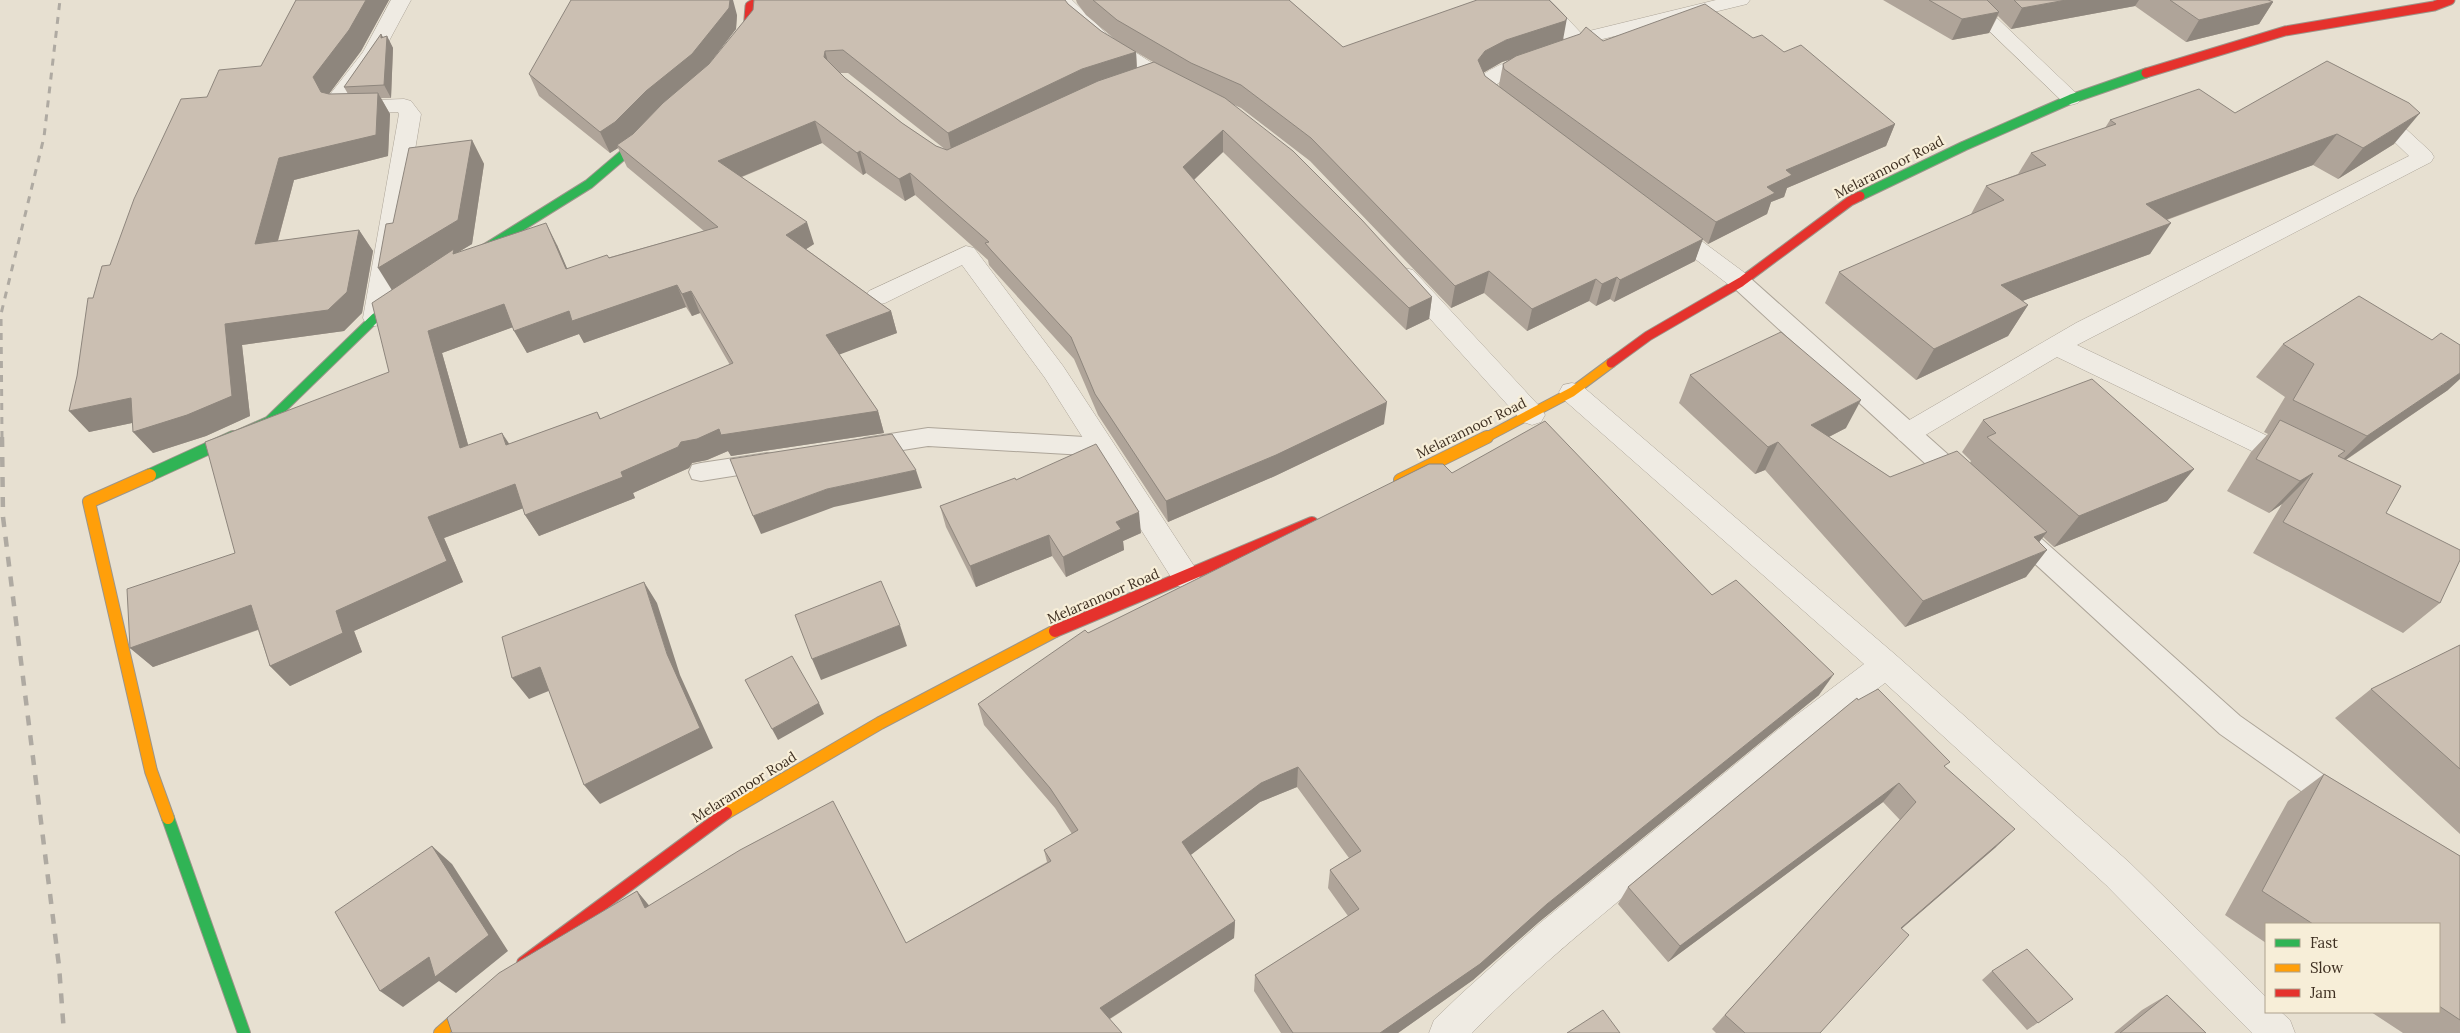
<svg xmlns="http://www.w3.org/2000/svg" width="2460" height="1033" font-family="Lora,serif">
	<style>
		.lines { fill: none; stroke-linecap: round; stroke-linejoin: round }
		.lane-casing { stroke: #ada599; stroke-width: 2 }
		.street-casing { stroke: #ada599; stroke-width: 1 }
		.fast-far1-casing { stroke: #9c958a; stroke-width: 11 }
		.fast-casing { stroke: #9c958a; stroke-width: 14 }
		.slow-far1-casing { stroke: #9c958a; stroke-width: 11 }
		.slow-casing { stroke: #9c958a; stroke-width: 14 }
		.jam-far1-casing { stroke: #9c958a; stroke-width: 11 }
		.jam-casing { stroke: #9c958a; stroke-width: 14 }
		.lane { fill: #efebe3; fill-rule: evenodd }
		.street { fill: #efebe3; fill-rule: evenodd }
		.fast-far1 { stroke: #30b455; stroke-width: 9 }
		.fast { stroke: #30b455; stroke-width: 12 }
		.slow-far1 { stroke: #ff9f0a; stroke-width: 9 }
		.slow { stroke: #ff9f0a; stroke-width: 12 }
		.jam-far1 { stroke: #e5322d; stroke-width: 9 }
		.jam { stroke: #e5322d; stroke-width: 12 }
		.rail-far1 { stroke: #afaaa2; stroke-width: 3; stroke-dasharray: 7 7; stroke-linecap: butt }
		.rail { stroke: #afaaa2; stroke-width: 4.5; stroke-dasharray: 10 10; stroke-linecap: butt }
		.wall { fill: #afa499; fill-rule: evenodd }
		.shaded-wall { fill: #8e867d }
		.building { fill: #cbbfb2; stroke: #8e867d; fill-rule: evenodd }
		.labels { text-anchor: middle; stroke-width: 4.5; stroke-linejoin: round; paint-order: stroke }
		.street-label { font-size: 14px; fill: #3d2e20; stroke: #f7eed8 }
	</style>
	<rect width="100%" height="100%" fill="#e7e0d1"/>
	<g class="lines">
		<!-- lane casing -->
		<g class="lane-casing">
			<path id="lane" d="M1741,275L1749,277L1971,475L1974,482L1971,489L1962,491L1953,489L1733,287L1730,282L1733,277Z
				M928,428L1102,438L1110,441L1114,447L1110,453L1102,456L928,446L865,456L857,453L853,447L857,441L865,438Z
				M767,453L776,455L779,462L776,469L701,481L692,479L689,472L692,465L701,463Z
				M2017,522L2026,525L2240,716L2351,794L2356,803L2351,812L2341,816L2331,812L2220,734L2008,539L2004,532L2008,525Z"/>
		</g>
		<!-- street casing -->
		<g class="street-casing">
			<path id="street" d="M391,0H411L382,54L349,97L350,101L404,99L411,101L421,114L387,318L384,324L375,326L366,324L363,318L399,114L398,112L343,114L336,112L328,97L363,52Z
				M1052,0H1072L1107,34L1180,81L1183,85L1180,89L1173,91L1166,89C1125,65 1080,40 1052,0Z
				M1529,0H1550L1581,33L1716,0H1750L1747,4L1582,44L1575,53L1511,75L1497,84L1499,91L1518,107L1514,111C1495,116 1481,99 1476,82C1489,63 1539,52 1561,45L1565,40Z
				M1957,0H1978L2078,95L2081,99L2078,103L2071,105L2064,103Z
				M2386,117L2394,118L2431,152L2434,157L2431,162L2077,345L2301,452L2305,459L2301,466L2292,469L2283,466L2057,357L1917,440L1908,443L1899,440L1895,433L1899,426L2076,323L2409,156L2375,123L2378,118Z
				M1668,219L1676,222L1749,276L1753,282L1749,288L1741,290L1733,288L1660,232L1657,227L1660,222Z
				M966,246L974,248L1063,366L1196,569L1200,577L1196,585L1186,589L1176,585L1045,378L962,265L885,303L877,305L869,303L865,297L869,291Z
				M1405,268L1413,270L1541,408L1545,415L1541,422L1532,425L1523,422L1397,282L1393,276L1397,270Z
				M1572,383L1581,385L1897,656L2130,863L2266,997V1012H2281L2290,1020L2295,1033H2252L2106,885L1885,683C1813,736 1745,795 1677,853C1607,911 1535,968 1472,1033H1429L1434,1020L1460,995L1540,923L1790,720L1864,664L1563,399L1559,392L1563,385Z"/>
		</g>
		<!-- fast-far1 casing -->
		<g class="fast-far1-casing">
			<path id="fast-far1" d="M1860,196L1964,146L2071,99L2146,73
				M475,255L589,184L650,132
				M231,438L269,421L375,318L406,297"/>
		</g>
		<!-- fast casing -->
		<g class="fast-casing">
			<path id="fast" d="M150,475L233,437
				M168,818L244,1033"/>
		</g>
		<!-- slow-far1 casing -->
		<g class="slow-far1-casing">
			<path id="slow-far1" d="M1485,438L1572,392L1611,363"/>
		</g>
		<!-- slow casing -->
		<g class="slow-casing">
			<path id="slow" d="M150,475L89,502L151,771L168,818
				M1400,480L1487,437
				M726,813L880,723L1055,631
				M440,1033L478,1000"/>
		</g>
		<!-- jam-far1 casing -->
		<g class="jam-far1-casing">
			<path id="jam-far1" d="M735,47L748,31L750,6L761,0
				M2146,73L2285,31L2434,6L2450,0
				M1611,363L1648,336L1741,282L1850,201L1860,196"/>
		</g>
		<!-- jam casing -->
		<g class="jam-casing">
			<path id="jam" d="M1055,631L1312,523
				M523,963L726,813"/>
		</g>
		<!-- lane -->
		<use href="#lane" class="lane"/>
		<!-- street -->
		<use href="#street" class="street"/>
		<!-- fast-far1 -->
		<use href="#fast-far1" class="fast-far1"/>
		<!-- fast -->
		<use href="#fast" class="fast"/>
		<!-- slow-far1 -->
		<use href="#slow-far1" class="slow-far1"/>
		<!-- slow -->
		<use href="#slow" class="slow"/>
		<!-- jam-far1 -->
		<use href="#jam-far1" class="jam-far1"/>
		<!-- jam -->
		<use href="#jam" class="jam"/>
		<!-- rail-far1 -->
		<path class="rail-far1" d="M2,438L1,314L44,137L60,0"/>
		<!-- rail -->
		<path class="rail" d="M2,437L3,517L59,966L64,1033"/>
	</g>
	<!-- wall -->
	<path class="wall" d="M296,0H389L361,51L329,94H348L344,87L381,34L383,37L387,36L393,48L391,98H381L390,114L388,156L294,180L278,241L359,230L373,251L362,313L344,331L242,345L250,416L206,436L153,453L132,423L89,432L77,376L93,298L110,265L207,97L261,66Z
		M1076,0H1289L1343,47L1563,40L1603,41L1753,38L1784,52L1895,124L1886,146L1787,188L1784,197L1771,202L1767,214L1708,244L1702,239L1695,261L1614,302L1610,299L1596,306L1589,301L1527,331L1484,293L1451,308L1310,161L1241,108L1230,103L1432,297L1429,319L1406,330L1223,152L1194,180L1384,424L1275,476L1168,522L1098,415L1074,359L995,272L989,265L988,260L915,195L905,201L866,173L863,175L822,143L742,177L814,244L806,249L891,311L897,333L839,354L878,411L884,433L731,456L728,451L707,460L692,463L689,468L633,493L635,498L539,536L525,515L523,508L444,538L463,582L354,631L362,652L290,686L270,666L258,630L153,667L130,648L235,553L389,372L392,290L393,223L472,140L484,164L472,244L456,253L557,245L567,269L704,231L627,167L618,148L610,153L539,96L529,74L737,15L736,29L709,64L1068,4L1101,31L1117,41L1086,15L1077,3ZM1136,52L1153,62L1137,68ZM1509,60L1503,64L1499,85L1500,87L1485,76L1483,73L1502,62ZM840,73H848L946,150L936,146L902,123L845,78ZM686,307L692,316L700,313L730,365L601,419L597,412L509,444L468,445L442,353L513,327L527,353L579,334L584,343Z
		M1883,0H2274L2269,1L2273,2L2259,24L2186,42L2135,6L2011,29L1998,16L1989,33L1952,40Z
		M2235,113L2394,144L2338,179L2313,165L2167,220L2150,254L2022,301L2028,305L2008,336L1916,380L1825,303L1839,272L1970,216L1986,186L2018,174L2031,153L2105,128L2110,120Z
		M2283,344L2448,390L2346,460L2386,513L2440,603L2403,633L2253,553L2282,504L2269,513L2227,491L2251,452L2268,434L2264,432L2285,397L2256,377Z
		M1690,375L1846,428L1829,437L1890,477L1970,463L1971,461L1962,452L1983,420L2194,469L2167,501L2054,547L2043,537L2039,542L2026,577L1905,627L1765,470L1755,474L1679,403Z
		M1452,473L1712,595L1819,695L1539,922L1473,980L1398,1033H1281L1254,991L1255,975L1348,916L1328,888L1330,870L1349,858L1297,787L1260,802L1190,855L1235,921L1234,938L1110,1019L452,1033L637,891L649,906L906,943L1047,862L1044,850L1072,834L1055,808L984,725L978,704L1088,633Z
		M1016,480L1141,533L1123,541L1124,550L1066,577L1052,556L976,587L946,527L940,506Z
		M2460,645V834L2335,718L2371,689Z
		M1847,706L1945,767L1996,847L1902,928L1820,1033H1716L1712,1029L1900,820L1883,802L1668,962L1618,904L1628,887Z
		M2324,774L2460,856V1033H2403L2371,1012H2439V924H2266V943L2225,915L2288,801Z
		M1992,971L2073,999L2027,1030L1982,980Z
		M2167,995L2206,1033H2114L2142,1010Z"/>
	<!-- shaded-wall -->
	<path class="shaded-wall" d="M366,0H389L361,51L326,98L321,92L313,77Z
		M730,0H733L737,15L736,29L700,76L624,144L617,145L618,148L610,153L600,132Z
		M2066,0H2139L2135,6L2011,29L2022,8Z
		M2273,2L2259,24L2186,42L2199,20Z
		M1999,12L1989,33L1952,40L1962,19Z
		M1567,18L1563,40L1560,43L1502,62L1481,74L1478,60L1485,51L1506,40Z
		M381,34L386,43L387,36L393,48L391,98L384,85L381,38Z
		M825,51L831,73L824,57Z
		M1136,52L1137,74L952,155L948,133L1082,69Z
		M378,93L390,114L388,156L294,180L271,266L255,244L279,158Z
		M2420,113L2394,144L2338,179L2363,148Z
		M815,121L822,143L726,183L718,161Z
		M1895,124L1886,146L1787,188L1784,197L1771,202L1767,214L1708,244L1716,222L1767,187L1786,170Z
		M1223,130V152L1184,189L1183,167Z
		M2337,134L2313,165L2125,235L2146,204Z
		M472,140L484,164L472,244L393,292L378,268Z
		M860,151L866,173L863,175L857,153Z
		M910,173L915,195L905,201L899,179Z
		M807,222L814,244L794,257L786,235Z
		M546,223L557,245L577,291L566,269Z
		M2171,223L2150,254L1982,316L2001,285Z
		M359,230L373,251L362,313L344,331L242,345L250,416L206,436L153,453L133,432L225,324Z
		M1703,239L1695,261L1614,302L1620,280Z
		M1489,271L1484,293L1451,308L1455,286Z
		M1617,277L1610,299L1596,306L1602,284Z
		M1596,279L1589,301L1527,331L1532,309Z
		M677,285L686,307L584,343L579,334L527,353L514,331L569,311Z
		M691,291L700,313L692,316L682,294Z
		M1432,297L1429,319L1406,330L1409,308Z
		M504,304L516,326L442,353L475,469L460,448L428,331Z
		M2028,305L2008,336L1916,380L1934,349Z
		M891,311L897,333L833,357L826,335Z
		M2460,373V379L2448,390L2335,467L2367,436Z
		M131,398L151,419L89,432L69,411Z
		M1861,400L1846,428L1797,453L1811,425Z
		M1387,402L1384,424L1275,476L1168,522L1166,501Z
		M878,411L884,433L731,456L728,451L707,460L692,463L689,468L633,493L635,498L539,536L525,515L621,472L681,442L719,429Z
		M502,433L516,454L506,445Z
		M1778,442L1765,470L1755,474L1768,447Z
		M2194,469L2167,501L2054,547L2079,516Z
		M916,470L922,488L834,507L761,534L753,516L827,489Z
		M2313,473L2282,504L2269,513L2300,481Z
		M515,484L529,506L444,538L463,582L354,631L362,652L290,686L270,666L336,611L428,517Z
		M1139,512L1141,533L1123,541L1124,550L1066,577L1063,557L1116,522Z
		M2047,532L2026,559L2034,537Z
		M1049,535L1052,556L976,587L970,566Z
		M2047,550L2026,577L1905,627L1923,601Z
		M644,582L657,603L680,675L713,748L600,804L584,785L667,654Z
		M251,605L271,625L153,667L130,648Z
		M900,625L907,646L821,680L812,659Z
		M540,667L556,688L529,699L512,678Z
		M1834,674L1819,695L1539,922L1473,980L1398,1033H1380L1547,904Z
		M819,703L824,714L778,740L772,729Z
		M1298,767L1297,787L1260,802L1183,861L1182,842L1261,783Z
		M1899,783L1883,802L1668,962L1680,946Z
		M2015,829L1996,847L1884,944L1901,928Z
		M432,846L452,864L508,951L456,993L439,981L403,1007L380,991Z
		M637,891L652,909L645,908Z
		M1235,921L1234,938L1103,1023L1100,1008Z"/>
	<!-- building -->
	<path class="building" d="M296,0H366L349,30L313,77L321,92L329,94L378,93L376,135L279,158L255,244L359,230L347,292L328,310L225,324L232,396L187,415L133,432L131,398L69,411L77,376L88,298H93L102,266L110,265L134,199L181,99L207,97L219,70L261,66Z
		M571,0H730L729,8L692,54L646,91L615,122L600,132L529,74Z
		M754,0H1065L1068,4L1101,31L1136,52L1082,69L948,133L843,50L825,51L824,57L845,78L902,123L936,146L947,150L1098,81L1154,62L1225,98L1293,151L1362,220L1432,297L1409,308L1223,130L1183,167L1387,402L1276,455L1166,501L1095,394L1071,337L991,250L985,243L989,242L910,173L899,179L860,151L857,153L815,121L718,161L807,222L786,235L891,311L826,335L878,411L721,435L719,429L697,439L681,442L678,447L621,472L623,477L525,515L515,484L428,517L447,561L336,611L343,633L270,666L251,605L130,648L127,589L235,553L205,442L389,372L372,303L454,249L453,254L546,223L566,269L607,255L609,258L718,227L617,145L633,134L663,103L709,64L753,10ZM677,285L682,294L691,291L733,363L600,419L597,412L506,445L502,433L460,448L428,331L504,304L514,331L569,311L572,321Z
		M1093,0H1289L1343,47L1477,0H1549L1567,18L1565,21L1506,40L1485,51L1478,60L1485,76L1703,239L1620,280L1617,277L1602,284L1596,279L1532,309L1489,271L1455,286L1311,138L1241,85L1191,63L1117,20Z
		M1929,0H1987L1999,12L1962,19Z
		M2014,0H2066L2022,8Z
		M2170,0H2268L2273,2L2199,20Z
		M1705,4L1753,38L1762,35L1784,52L1801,45L1895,124L1786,170L1792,175L1767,187L1775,193L1716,222L1504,69L1503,64L1516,56L1580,34L1586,27L1603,41Z
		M381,34V38L387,36L384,85L344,87Z
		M2327,61L2409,103L2420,113L2363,148L2337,134L2146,204L2171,223L2001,285L2028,305L1934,349L1839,272L2004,200L1986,186L2046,165L2031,153L2116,124L2110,120L2199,89L2235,113Z
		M472,140L458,220L378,268L386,224L393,223L409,148Z
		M2359,296L2432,340L2441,333L2460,345V373L2367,436L2293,400L2314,364L2283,344Z
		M1781,332L1861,400L1811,425L1890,477L1957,451L2047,532L2034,537L2047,550L1923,601L1778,442L1768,447L1690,375Z
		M2092,379L2194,469L2079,516L1987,437L1996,433L1983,420Z
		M2280,420L2345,451L2338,456L2401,486L2386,513L2460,550V560L2440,603L2283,522L2313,473L2300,481L2256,459Z
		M1545,421L1712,595L1736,580L1834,674L1547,904L1480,964L1380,1033H1293L1255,975L1359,909L1330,870L1361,851L1298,767L1261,783L1182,842L1235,921L1100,1008L1122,1033H452L447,1018L499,973L637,891L645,908L740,850L833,801L906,943L1051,861L1044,850L1078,830L1050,788L978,704L1085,630L1088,633L1429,464H1443L1452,473Z
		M892,434L916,470L827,489L753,516L730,459Z
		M1096,444L1139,512L1116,522L1121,529L1063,557L1049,535L970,566L940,506L1015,478L1016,480Z
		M881,581L900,625L812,659L795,615Z
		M644,582L667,654L700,728L584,785L540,667L512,678L502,637Z
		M2460,645V769L2371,689Z
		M792,656L819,703L772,729L745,680Z
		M1878,689L1950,762L1944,766L2015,829L1901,928L1909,935L1820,1033H1745L1725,1015L1916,802L1899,783L1680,946L1628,887L1847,706L1857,698L1858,700Z
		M2324,774L2460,856V1020L2439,1006V924H2313L2262,891Z
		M432,846L489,935L435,977L429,957L380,991L335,912Z
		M2027,949L2073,999L2038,1023L1992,971Z
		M2167,995L2206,1033H2120Z
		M1603,1010L1620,1033H1567Z"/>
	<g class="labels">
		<!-- street labels -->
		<g class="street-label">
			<text transform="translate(1889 167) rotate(-27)" y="5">Melarannoor Road</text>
			<text transform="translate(1471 428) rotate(-26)" y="5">Melarannoor Road</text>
			<text transform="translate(1103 596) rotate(-23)" y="5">Melarannoor Road</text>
			<text transform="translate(744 787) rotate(-32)" y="5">Melarannoor Road</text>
		</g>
	</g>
	<!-- legend -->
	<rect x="2265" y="923" width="175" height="90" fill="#f7eed8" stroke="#ada18e"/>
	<rect x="2275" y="939" width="25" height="8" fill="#30b455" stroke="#ada18e"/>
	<text x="2310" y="948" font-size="15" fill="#3d2e20">Fast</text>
	<rect x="2275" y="964" width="25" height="8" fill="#ff9f0a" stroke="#ada18e"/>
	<text x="2310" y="973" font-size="15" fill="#3d2e20">Slow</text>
	<rect x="2275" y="989" width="25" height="8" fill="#e5322d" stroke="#ada18e"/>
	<text x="2310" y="998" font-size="15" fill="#3d2e20">Jam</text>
</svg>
